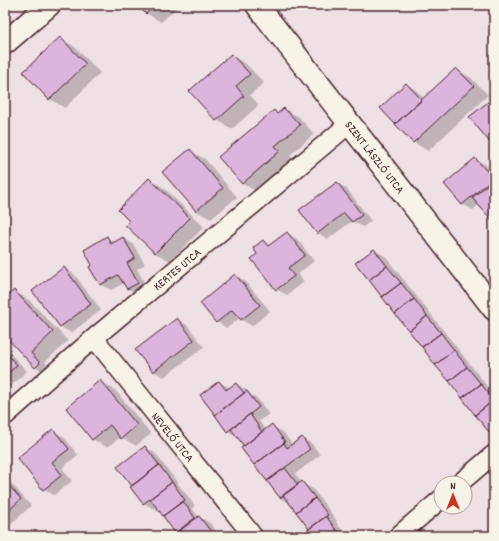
<svg xmlns="http://www.w3.org/2000/svg" width="499" height="541" font-family="Dekko,sans-serif">
	<style>
		.shadow { fill: #0003 }
		.building { fill: #dcb5dd; stroke: #4a1f2b }
		.lines { fill: none; stroke-linecap: round; stroke-linejoin: round }
		.minor-casing { stroke: #4a1f2b; stroke-width: 21 }
		.tertiary-casing { stroke: #4a1f2b; stroke-width: 25 }
		.minor { stroke: #f7f3e8; stroke-width: 18 }
		.tertiary { stroke: #f7f3e8; stroke-width: 22 }
		.labels { text-anchor: middle; stroke-width: 4; stroke-linejoin: round; paint-order: stroke }
		.street-label { font-size: 12px; fill: #4a1f2b; stroke: #f7f3e8 }
	</style>
	<rect width="100%" height="100%" fill="#efe0e5"/>
	<filter id="ink" filterUnits="userSpaceOnUse"><feTurbulence type="fractalNoise" baseFrequency=".025" numOctaves="2"/><feDisplacementMap in="SourceGraphic" scale="8" xChannelSelector="R" yChannelSelector="G"/><feConvolveMatrix kernelMatrix="1 2 1 2 8 2 1 2 1" color-interpolation-filters="sRGB"/></filter>
	<g filter="url(#ink)">
		<!-- shadow -->
		<path class="shadow" d="M139,5H180L161,22L146,13Z
			M60,38L75,47L100,73L65,108L50,99Z
			M231,55L246,64L264,83L250,95L259,105L232,129L217,120L191,91Z
			M456,69L471,78L488,95L428,151L413,142L406,84L416,90L424,99Z
			M284,109L299,117L314,134L290,155L294,160L257,192L242,183L274,111L279,114Z
			M190,151L205,159L237,197L211,219L196,211Z
			M475,159L486,165L494,174V219L491,218L479,204L473,210L462,204Z
			M149,179L164,188L204,227L170,261L155,253L127,225L130,221Z
			M337,183L347,189L371,221L363,227L352,221L328,239L318,233Z
			M287,233L297,239L314,261L298,274L304,282L287,295L276,289L259,254L263,241L271,246Z
			M107,238L115,242L123,238L133,244L145,264L137,269L148,289L138,294L128,289L124,283L111,290L101,285L94,265Z
			M374,250L385,256L494,395V434L489,431Z
			M64,268L74,274L101,310L71,333L61,327L34,291Z
			M235,275L245,281L270,311L252,326L242,320L240,318L227,328L217,322Z
			M14,291L29,300L68,341L45,362L54,372L50,376L36,367L5,335V300Z
			M177,319L187,325L204,347L164,377L153,371Z
			M5,348L27,371L10,387L5,384Z
			M100,382L115,390L151,434L136,446L121,437L107,447L92,439Z
			M219,382L230,388L236,384L247,390L249,394L257,398L269,414L259,421L266,430L272,426L283,432L293,445L302,438L312,444L320,455L295,474L302,483L313,489L337,521L336,522L346,536H311L310,529L291,504L280,498L243,448L245,446L238,437L228,431L201,396Z
			M53,431L64,437L78,455L62,468L72,481L54,495L44,489Z
			M145,447L155,453L195,506L192,508L199,517L210,523L220,536H182L176,532L157,507L154,509L143,503Z
			M5,479L10,482L31,506L5,529Z"/>
		<!-- building -->
		<path class="building" d="M137,5H155L146,14Z
			M60,37L86,64L49,100L23,72Z
			M231,54L250,74L236,86L244,96L216,121L189,91Z
			M456,68L474,86L413,143L395,124Z
			M406,83L422,100L395,124L380,108Z
			M493,98L494,100V145L493,146L469,117Z
			M284,108L300,125L275,146L280,151L242,184L218,157L274,110L277,114Z
			M190,149L223,188L196,211L162,172Z
			M475,158L493,178L462,205L444,184Z
			M149,178L190,218L155,253L125,225L129,221L118,210Z
			M494,179V216L491,219L472,198Z
			M337,182L362,215L352,222L344,213L317,234L299,210Z
			M287,232L305,255L288,268L294,276L276,290L251,259L257,254L253,248L263,240L268,246Z
			M107,236L111,244L123,237L135,258L127,263L138,283L127,289L118,275L100,285L89,267L92,265L84,250Z
			M374,249L387,266L369,280L355,263Z
			M387,266L401,283L382,297L369,280Z
			M64,267L91,304L60,327L32,291Z
			M235,274L260,305L241,320L232,310L216,323L200,303Z
			M401,283L414,299L395,314L382,297Z
			M14,290L53,332L31,353L40,363L35,368L5,336V299Z
			M414,299L427,316L409,331L395,314Z
			M427,316L441,333L422,347L409,331Z
			M177,318L194,340L153,372L135,350Z
			M441,333L454,350L435,365L422,347Z
			M454,350L467,367L449,381L435,365Z
			M5,352L17,365L5,376Z
			M467,367L481,384L462,398L449,381Z
			M100,380L137,425L121,439L110,425L92,440L66,408Z
			M219,381L226,390L236,383L244,393L215,415L200,395Z
			M481,384L494,400L475,415L462,398Z
			M247,391L259,407L227,432L215,415Z
			M494,400V428L489,432L475,415Z
			M250,414L262,432L244,446L231,429Z
			M272,424L285,442L254,465L241,448Z
			M53,429L69,449L52,462L62,475L43,490L17,458Z
			M302,437L310,449L267,481L254,465L284,443L287,448Z
			M145,446L159,465L132,486L117,467Z
			M159,465L172,482L143,504L130,487Z
			M285,468L298,485L280,498L267,481Z
			M5,481L21,499L5,514Z
			M302,481L315,498L296,512L283,495Z
			M172,482L185,500L163,516L150,499Z
			M315,498L328,515L309,529L296,512Z
			M183,501L195,518L175,533L163,516Z
			M199,516L212,533L208,536H181L178,532Z
			M326,516L339,534L336,536H309L306,531Z"/>
		<g class="lines">
			<!-- minor casing -->
			<g class="minor-casing">
				<path id="minor" d="M94,338L253,536
					M5,416L94,338L349,124
					M460,483L494,454
					M398,536L441,499"/>
			</g>
			<!-- tertiary casing -->
			<g class="tertiary-casing">
				<path id="tertiary" d="M257,5L494,309
					M5,43L49,5"/>
			</g>
			<!-- minor -->
			<use href="#minor" class="minor"/>
			<!-- tertiary -->
			<use href="#tertiary" class="tertiary"/>
		</g>
	</g>
	<g class="labels">
		<!-- street labels -->
		<g class="street-label">
			<text transform="translate(375 157) rotate(52)" y="4">SZENT LÁSZLÓ UTCA</text>
			<text transform="translate(177 269) rotate(-40)" y="4">KERTES UTCA</text>
			<text transform="translate(173 437) rotate(51)" y="4">NEVELŐ UTCA</text>
		</g>
	</g>
	<!-- margin -->
	<rect width="499" height="541" fill="none" stroke="#f7f3e8" stroke-width="20"/>
	<rect x="10" y="10" width="479" height="521" fill="none" stroke="#4a1f2b" stroke-width="1.5" filter="url(#ink)"/>
	<!-- north arrow -->
	<g transform="translate(453 495)"><circle r="19" fill="#f7f3e8" stroke="#b29e9c"/>
	<path d="M0-3L7 15L0 10L-7 15Z" fill="#c8321e"/>
	<text y="-6" font-size="11" font-weight="bold" text-anchor="middle" fill="#4a1f2b">N</text>
	</g>
</svg>
